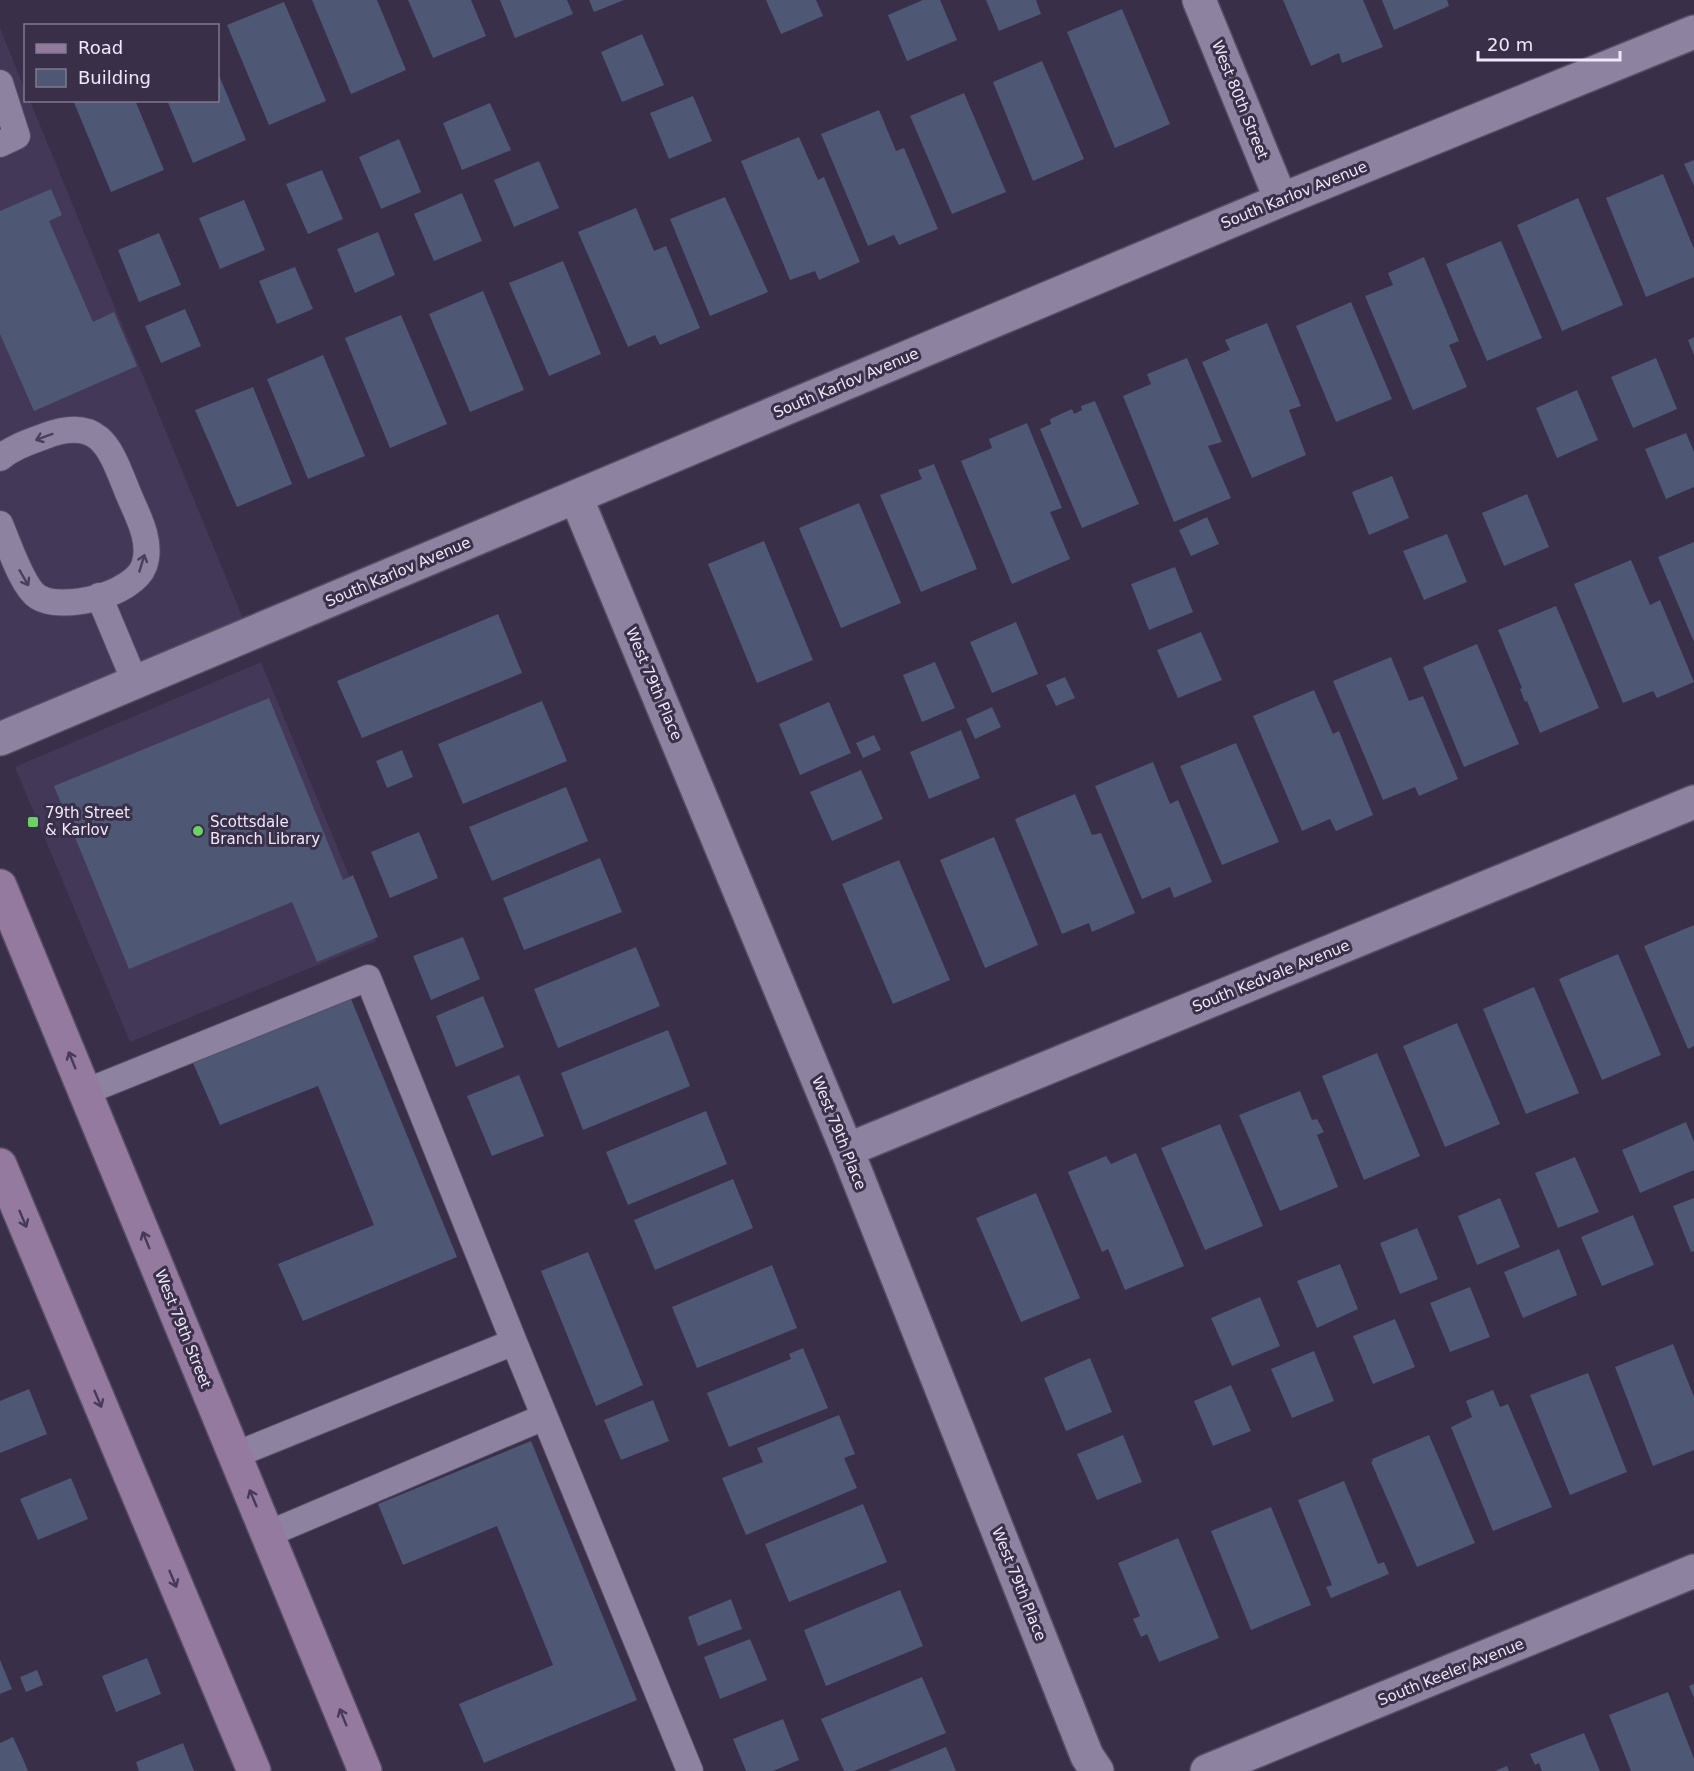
<svg xmlns="http://www.w3.org/2000/svg" width="1694" height="1771" font-family="'DejaVu Sans',sans-serif">
	<style>
		.built { fill: #443858 }
		.building { fill: #4e5773 }
		.lines { fill: none; stroke-linecap: round; stroke-linejoin: round }
		.service-casing { stroke: #564d64; stroke-width: 28 }
		.minor-casing { stroke: #564d64; stroke-width: 36 }
		.secondary-casing { stroke: #564d64; stroke-width: 36 }
		.service { stroke: #8d82a0; stroke-width: 26 }
		.minor { stroke: #8d82a0; stroke-width: 33 }
		.secondary { stroke: #947a9f; stroke-width: 33 }
		.oneway { stroke: #4a405a }
		.oneway2 { stroke: #473a56 }
		.poi-dot { fill: #6bd363; stroke: #392f49; stroke-width: 2 }
		.labels { text-anchor: middle; stroke-width: 6; stroke-linejoin: round; paint-order: stroke }
		.street-label { font-size: 15px; fill: #eee8f9; stroke: #392f49 }
		.poi-label { font-size: 15px; fill: #eee8f9; stroke: #392f49; text-anchor: start }
	</style>
	<rect width="100%" height="100%" fill="#392f49"/>
	<!-- built -->
	<path class="built" d="M0,28L25,90L26,100L30,101L246,626L0,724Z
		M261,662L376,941L130,1042L15,767Z"/>
	<!-- building -->
	<path class="building" d="M312,0H377L406,70L351,94Z
		M408,0H471L486,36L433,58Z
		M500,0H567L573,14L515,38Z
		M589,0H624L594,12Z
		M766,0H816L823,16L781,34Z
		M923,0H940L957,40L907,61L888,15Z
		M986,0H1036L1041,14L999,31Z
		M1283,0H1363L1383,47L1342,63L1339,53L1311,66Z
		M1382,0H1447L1449,6L1394,30Z
		M284,2L326,101L269,125L227,25Z
		M1122,9L1170,124L1115,148L1067,32Z
		M642,34L664,85L622,102L601,52Z
		M1042,61L1084,159L1033,181L993,82Z
		M218,73L246,140L193,163L167,100H218Z
		M964,93L1006,192L952,214L910,116Z
		M693,96L712,141L669,159L650,113Z
		M73,100H135L164,170L111,192Z
		M490,103L511,150L462,170L443,123Z
		M879,110L896,151L904,148L938,229L899,245L894,235L868,246L821,134Z
		M799,137L818,180L824,177L860,262L819,280L815,271L790,280L741,161Z
		M399,139L421,192L381,209L359,157Z
		M1694,160V186L1684,164Z
		M539,161L559,208L514,227L494,180Z
		M322,170L343,219L308,234L286,184Z
		M1663,174L1694,249V277L1646,297L1606,198Z
		M51,189L62,215L49,221L93,322L114,312L137,366L34,411L0,334V211Z
		M462,193L482,241L434,261L414,214Z
		M725,197L768,292L710,316L670,219Z
		M1578,198L1623,305L1562,331L1517,225Z
		M244,200L265,250L220,269L199,218Z
		M636,208L654,251L666,246L700,328L660,345L655,335L628,347L578,232Z
		M378,232L395,275L355,293L337,249Z
		M159,233L181,285L139,302L118,250Z
		M1501,241L1542,338L1487,361L1446,264Z
		M1424,257L1459,341L1449,345L1467,387L1413,410L1365,296L1393,285L1388,273Z
		M563,261L601,354L549,376L509,283Z
		M295,267L313,309L277,324L259,281Z
		M483,291L524,390L470,412L429,314Z
		M1351,302L1392,399L1336,422L1296,326Z
		M185,309L201,346L161,363L145,326Z
		M401,315L447,424L390,448L345,338Z
		M1267,323L1301,406L1289,410L1306,455L1252,478L1202,362L1230,350L1225,340Z
		M1694,337V355L1688,340Z
		M323,355L365,456L308,479L267,379Z
		M1187,358L1222,442L1208,446L1231,498L1174,522L1123,396L1151,384L1147,374Z
		M1656,358L1677,409L1633,428L1611,377Z
		M253,387L292,484L237,507L195,410Z
		M1577,390L1598,440L1557,458L1536,408Z
		M1095,401L1139,504L1082,528L1040,429L1051,424L1050,419L1072,409L1074,414L1082,410L1081,406Z
		M1027,423L1062,508L1050,512L1070,559L1012,584L961,461L992,448L989,439Z
		M1686,433L1694,452V487L1666,499L1645,449Z
		M934,464L977,569L921,592L880,495L922,479L918,470Z
		M1392,476L1409,518L1369,535L1352,492Z
		M1527,494L1549,547L1504,566L1482,513Z
		M859,503L901,603L841,628L799,528Z
		M1207,517L1219,544L1191,556L1179,530Z
		M1447,534L1467,582L1424,600L1403,551Z
		M764,541L813,660L757,683L708,564Z
		M1694,542V642L1658,557Z
		M1631,560L1650,605L1660,600L1694,682L1657,698L1653,691L1623,703L1574,584Z
		M1175,567L1193,612L1149,630L1131,584Z
		M1556,606L1599,708L1540,733L1527,701L1525,702L1520,689L1522,688L1498,630Z
		M498,614L522,673L362,738L337,681Z
		M1016,622L1038,674L992,693L970,642Z
		M1201,632L1222,680L1178,698L1157,650Z
		M1477,644L1519,744L1464,767L1423,667Z
		M1391,657L1409,701L1423,696L1458,779L1419,796L1415,787L1383,800L1333,681Z
		M935,662L955,708L922,722L903,675Z
		M1065,677L1075,698L1056,706L1046,685Z
		M1314,690L1333,734L1339,731L1373,815L1336,831L1330,819L1302,831L1253,716Z
		M269,698L343,880L353,875L378,937L317,962L292,902L129,969L54,786Z
		M542,701L567,761L463,804L438,744Z
		M829,702L851,753L800,775L779,724Z
		M992,707L1001,727L975,739L966,719Z
		M961,730L980,778L929,799L910,752Z
		M874,735L881,750L863,758L856,743Z
		M1236,743L1279,842L1222,865L1180,766Z
		M402,750L413,777L387,788L376,761Z
		M1153,762L1170,804L1178,800L1212,882L1174,898L1170,887L1142,899L1095,786Z
		M861,770L883,819L832,841L810,792Z
		M566,787L588,841L492,881L469,827Z
		M1075,794L1092,835L1101,833L1135,913L1092,932L1089,923L1062,934L1015,819Z
		M419,832L438,878L390,898L371,852Z
		M994,837L1038,945L985,968L940,860Z
		M600,858L622,912L524,950L503,898Z
		M899,860L950,980L893,1004L842,884Z
		M1694,925V1046L1688,1049L1644,946Z
		M463,937L480,979L431,1000L413,956Z
		M636,947L660,1006L558,1048L534,989Z
		M1618,954L1661,1055L1602,1080L1559,979Z
		M1534,987L1579,1093L1526,1114L1483,1009Z
		M483,996L504,1047L456,1067L436,1016Z
		M351,999L457,1257L303,1321L278,1264L374,1225L318,1086L220,1125L193,1063Z
		M1457,1023L1500,1124L1445,1147L1403,1046Z
		M668,1030L690,1086L583,1130L561,1073Z
		M1377,1053L1420,1156L1364,1180L1322,1076Z
		M519,1075L544,1136L492,1156L467,1096Z
		M1300,1091L1312,1120L1317,1119L1324,1132L1317,1135L1338,1187L1280,1211L1239,1115Z
		M706,1111L727,1164L628,1205L606,1152Z
		M1686,1122L1694,1142V1170L1640,1193L1622,1150Z
		M1220,1124L1263,1226L1205,1250L1161,1148Z
		M1136,1153L1184,1266L1125,1290L1108,1249L1102,1252L1068,1172L1106,1156L1111,1164Z
		M1575,1157L1599,1212L1558,1228L1535,1173Z
		M733,1179L753,1228L655,1270L634,1220Z
		M1036,1193L1080,1298L1021,1322L976,1218Z
		M1500,1198L1520,1247L1477,1265L1458,1216Z
		M1694,1198V1251L1691,1252L1673,1206Z
		M1633,1215L1654,1265L1602,1286L1581,1237Z
		M1417,1228L1438,1279L1400,1294L1380,1243Z
		M1559,1249L1577,1295L1523,1318L1504,1272Z
		M588,1252L643,1385L596,1406L541,1271Z
		M1340,1264L1358,1309L1317,1328L1297,1281Z
		M772,1265L797,1328L697,1368L672,1307Z
		M1470,1287L1490,1337L1450,1352L1430,1303Z
		M1260,1297L1280,1346L1232,1366L1211,1318Z
		M1395,1319L1415,1367L1373,1384L1353,1336Z
		M1673,1344L1694,1397V1450L1653,1466L1615,1367Z
		M803,1348L828,1408L729,1447L707,1393L791,1359L789,1354Z
		M1314,1351L1334,1401L1292,1418L1271,1369Z
		M1090,1358L1112,1412L1066,1431L1044,1378Z
		M1588,1373L1627,1472L1570,1495L1530,1395Z
		M1231,1385L1251,1431L1213,1446L1194,1401Z
		M29,1389L47,1434L0,1453V1401Z
		M1493,1390L1500,1407L1508,1404L1552,1507L1493,1531L1451,1427L1472,1417L1466,1401Z
		M653,1400L669,1441L621,1460L604,1420Z
		M839,1415L855,1454L844,1458L857,1488L746,1535L722,1478L763,1462L757,1448Z
		M1123,1435L1142,1482L1097,1500L1077,1454Z
		M1429,1435L1475,1543L1417,1567L1371,1462L1373,1461L1372,1459Z
		M531,1441L637,1700L484,1763L459,1704L553,1665L516,1573L497,1526L403,1565L378,1504Z
		M71,1478L88,1519L38,1540L20,1499Z
		M1344,1481L1378,1564L1384,1562L1389,1574L1331,1598L1326,1587L1332,1585L1298,1500Z
		M863,1504L887,1562L789,1602L765,1544Z
		M1271,1507L1311,1605L1251,1630L1211,1531Z
		M1178,1538L1219,1638L1159,1662L1147,1634L1141,1637L1133,1619L1140,1616L1118,1563Z
		M900,1590L923,1646L826,1686L804,1630Z
		M731,1599L742,1629L698,1646L688,1617Z
		M750,1639L767,1680L720,1699L704,1657Z
		M147,1658L161,1694L116,1712L102,1676Z
		M0,1660L12,1689L0,1694Z
		M37,1670L43,1685L26,1692L20,1677Z
		M922,1677L946,1733L854,1771H844L821,1719Z
		M1694,1684V1698L1689,1686Z
		M1668,1692L1694,1759V1771H1631L1609,1715Z
		M783,1719L799,1760L773,1771H746L733,1739Z
		M1584,1733L1600,1771H1542L1539,1763L1535,1765L1530,1754Z
		M13,1737L23,1759L28,1771H0V1743Z
		M183,1743L194,1771H139L136,1762Z
		M946,1747L956,1771H888Z
		M1507,1766L1509,1771H1495Z"/>
	<g class="lines">
		<!-- service casing -->
		<g class="service-casing">
			<path id="service" d="M0,83L17,136L0,144
				M0,458C13,447 29,442 45,436C105,413 112,456 131,500C140,520 152,544 144,566C133,595 62,612 38,597C22,587 8,542 0,524
				M99,596L135,682
				M85,1092L368,978L514,1342L235,1455
				M514,1342L690,1771
				M268,1534L544,1417"/>
		</g>
		<!-- minor casing -->
		<g class="minor-casing">
			<path id="minor" d="M1199,0L1281,200
				M576,497L847,1150L1087,1756L1097,1771
				M0,739L1281,200L1694,32
				M847,1150L1694,802
				M1207,1771L1694,1571"/>
		</g>
		<!-- secondary casing -->
		<g class="secondary-casing">
			<path id="secondary" d="M0,886L365,1771
				M0,1165L254,1771"/>
		</g>
		<!-- service -->
		<use href="#service" class="service"/>
		<!-- minor -->
		<use href="#minor" class="minor"/>
		<!-- secondary -->
		<use href="#secondary" class="secondary"/>
	</g>
	<!-- one-way arrows -->
	<defs><path id="oneway-shaft" d="M-6 0H5M1.5-3L5.5 0L1.5 3" fill="none" stroke-width="1.6" stroke-linecap="round" stroke-linejoin="round" transform="scale(1.5)"/></defs>
	<g class="oneway">
		<use href="#oneway-shaft" transform="translate(44 437) rotate(160)"/>
		<use href="#oneway-shaft" transform="translate(142 563) rotate(-73)"/>
		<use href="#oneway-shaft" transform="translate(24 578) rotate(60)"/>
	</g>
	<g class="oneway2">
		<use href="#oneway-shaft" transform="translate(72 1060) rotate(-112)"/>
		<use href="#oneway-shaft" transform="translate(23 1219) rotate(67)"/>
		<use href="#oneway-shaft" transform="translate(146 1240) rotate(-112)"/>
		<use href="#oneway-shaft" transform="translate(98 1399) rotate(67)"/>
		<use href="#oneway-shaft" transform="translate(253 1498) rotate(-113)"/>
		<use href="#oneway-shaft" transform="translate(173 1579) rotate(67)"/>
		<use href="#oneway-shaft" transform="translate(343 1717) rotate(-112)"/>
	</g>
	<!-- markers -->
	<g class="poi-dot">
		<rect x="27" y="816" width="12" height="12" rx="3"/>
		<circle cx="198" cy="831" r="6"/>
	</g>
	<g class="labels">
		<!-- street labels -->
		<g class="street-label">
			<text transform="translate(1240 100) rotate(68)" y="5">West 80th Street</text>
			<text transform="translate(1294 195) rotate(-22)" y="5">South Karlov Avenue</text>
			<text transform="translate(846 383) rotate(-23)" y="5">South Karlov Avenue</text>
			<text transform="translate(398 572) rotate(-23)" y="5">South Karlov Avenue</text>
			<text transform="translate(654 684) rotate(67)" y="5">West 79th Place</text>
			<text transform="translate(1271 976) rotate(-22)" y="5">South Kedvale Avenue</text>
			<text transform="translate(839 1133) rotate(68)" y="5">West 79th Place</text>
			<text transform="translate(183 1329) rotate(68)" y="5">West 79th Street</text>
			<text transform="translate(1019 1584) rotate(68)" y="5">West 79th Place</text>
			<text transform="translate(1451 1672) rotate(-22)" y="5">South Keeler Avenue</text>
		</g>
		<!-- poi labels -->
		<g class="poi-label">
			<text x="45" y="818">79th Street<tspan x="45" dy="17">&amp; Karlov</tspan></text>
			<text x="210" y="827">Scottsdale<tspan x="210" dy="17">Branch Library</tspan></text>
		</g>
	</g>
	<!-- legend -->
	<rect x="24" y="24" width="195" height="78" fill="#392f49" stroke="#81798f" stroke-width="1.5"/>
	<rect x="36" y="44" width="30" height="9" fill="#947a9f" stroke="#81798f" stroke-width="1.5"/>
	<text x="78" y="54" font-size="18" fill="#eee8f9">Road</text>
	<rect x="36" y="69" width="30" height="18" fill="#4e5773" stroke="#81798f" stroke-width="1.5"/>
	<text x="78" y="84" font-size="18" fill="#eee8f9">Building</text>
	<!-- scale -->
	<path d="M1478 51v9h142v-9" fill="none" stroke="#eee8f9" stroke-width="3"/>
	<text x="1487" y="51" font-size="18" fill="#eee8f9" stroke="#392f49" stroke-width="4.5" paint-order="stroke">20 m</text>
</svg>
